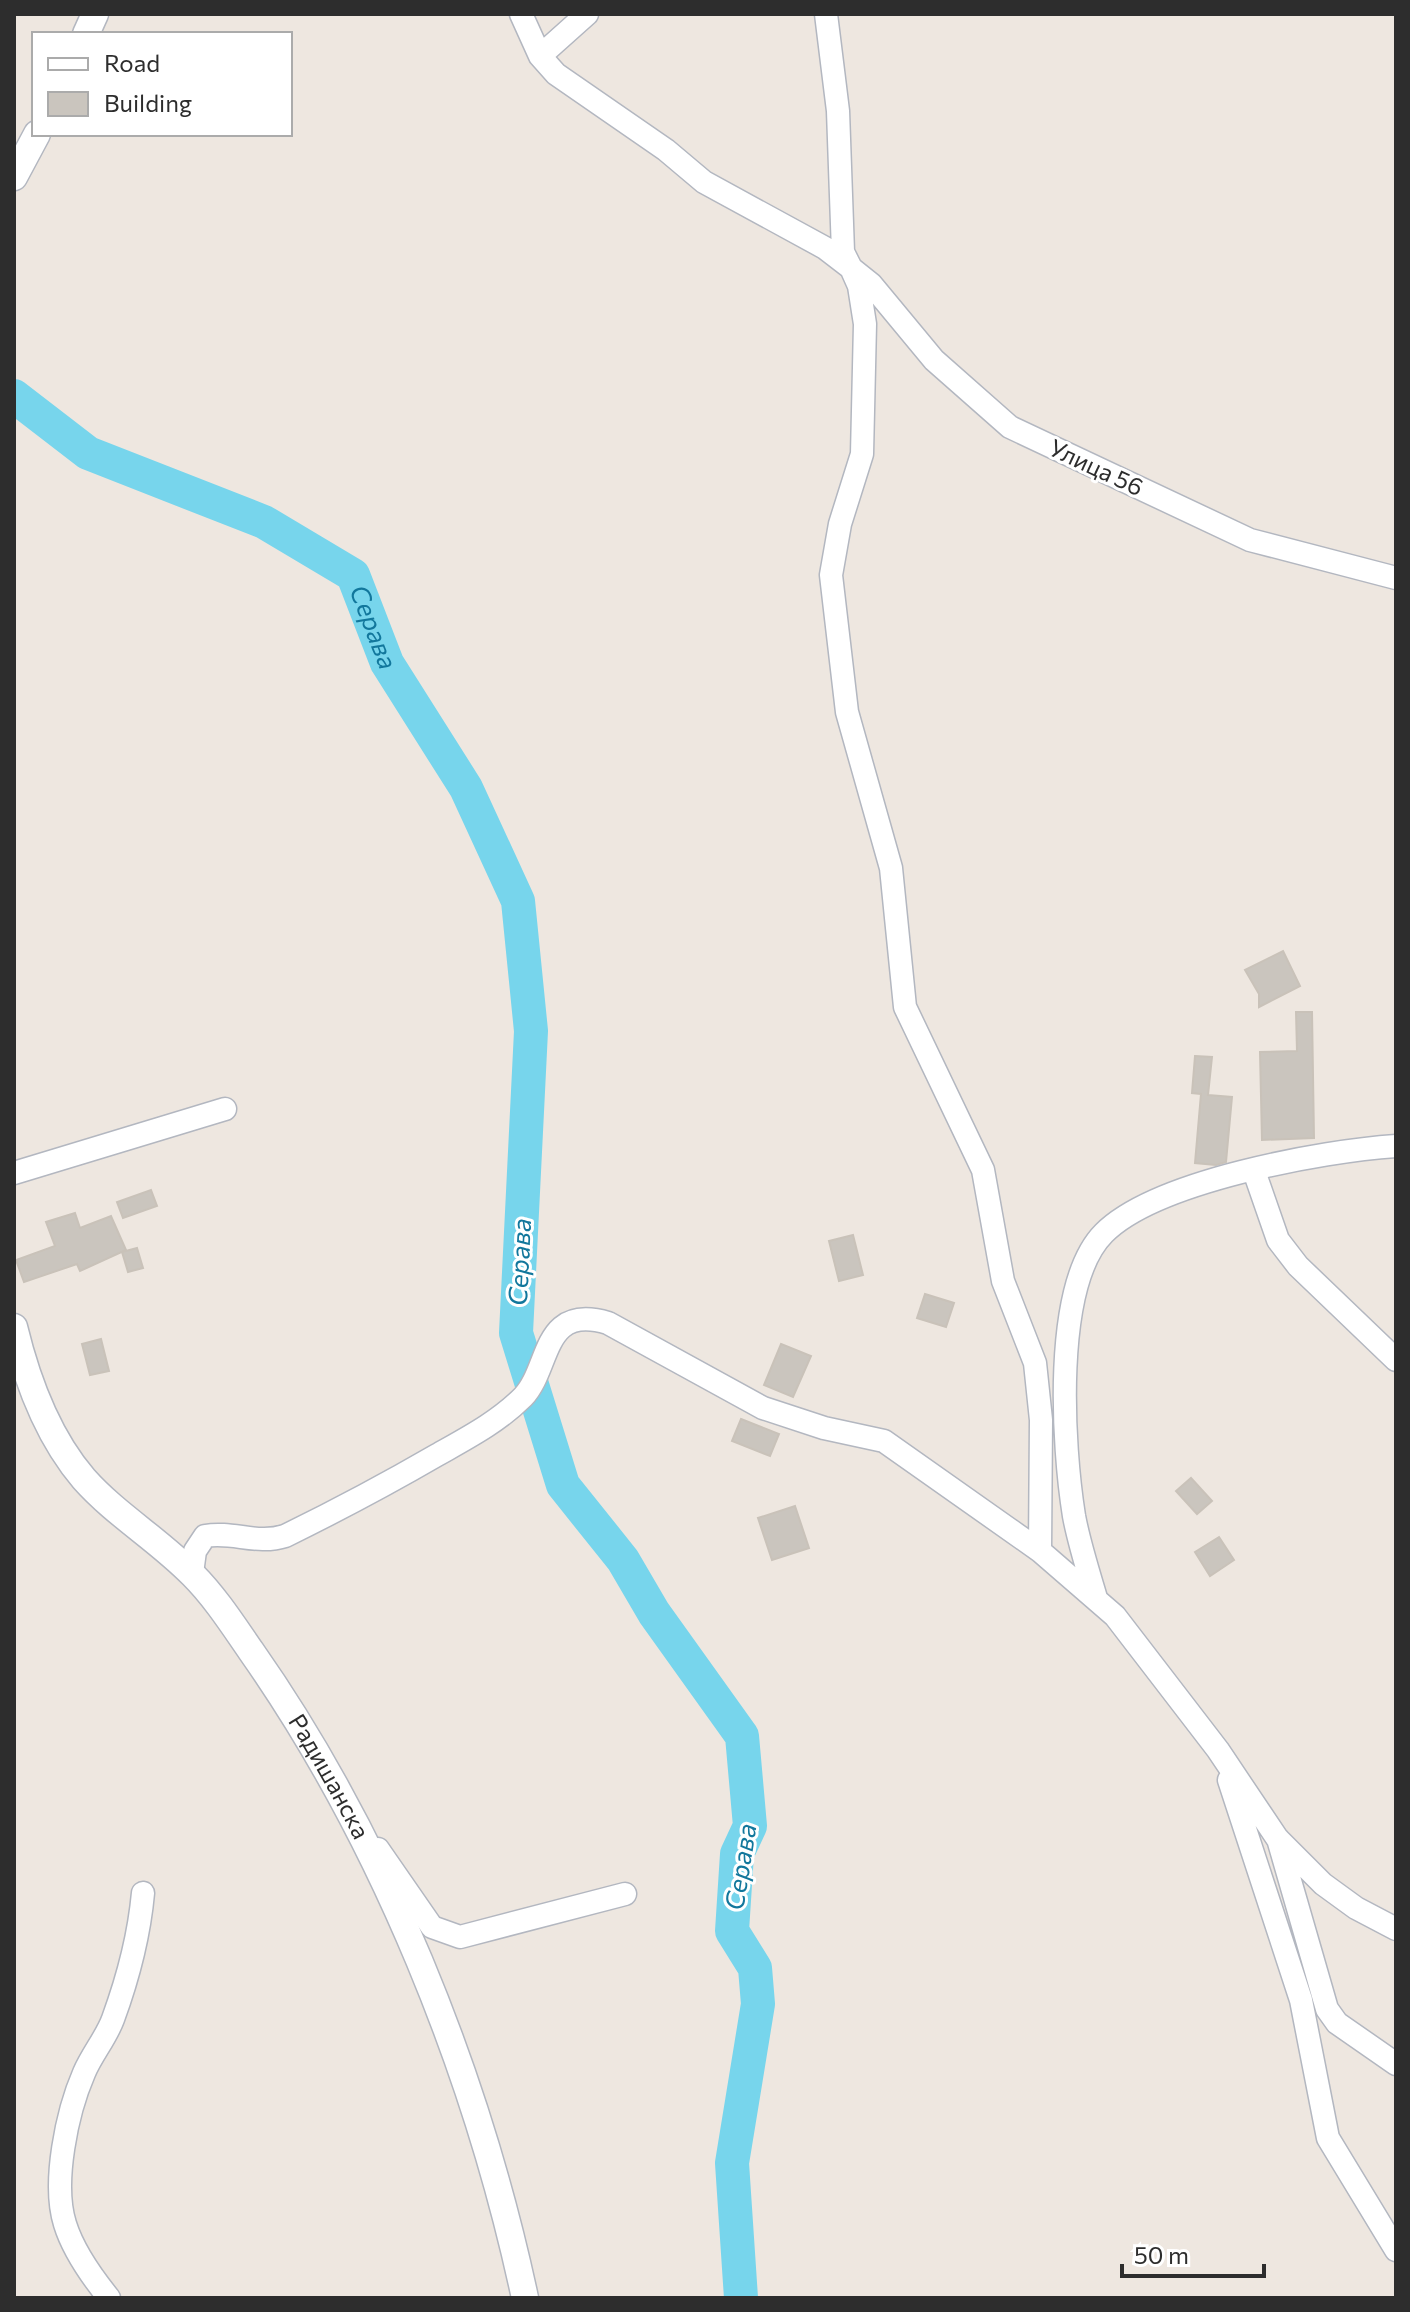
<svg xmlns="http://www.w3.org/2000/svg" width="1410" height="2312" font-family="Commissioner,sans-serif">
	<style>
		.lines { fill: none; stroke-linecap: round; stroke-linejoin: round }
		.river { stroke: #77d5ec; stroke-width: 34 }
		.building { fill: #cac5be; stroke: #c9c2b9; stroke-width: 2 }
		.minor-casing { stroke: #b3b7c0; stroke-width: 25 }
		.tertiary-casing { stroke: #b3b7c0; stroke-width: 29 }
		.minor { stroke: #fff; stroke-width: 22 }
		.tertiary { stroke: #fff; stroke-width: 26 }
		.labels { text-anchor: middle; stroke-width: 6; stroke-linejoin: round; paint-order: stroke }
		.street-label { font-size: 24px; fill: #2d2d2d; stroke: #fff }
		.water-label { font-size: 26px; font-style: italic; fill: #12779c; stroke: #fff }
	</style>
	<rect width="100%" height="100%" fill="#eee7e0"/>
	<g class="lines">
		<!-- river -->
		<path class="river" id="s1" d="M14,396L88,453L264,522L353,575L387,663L466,788L518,901L531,1031L516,1333L563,1485L623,1560L654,1613L742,1736L750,1826L737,1854L732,1931L755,1968L758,2004L732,2163L741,2298"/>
	</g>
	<!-- building -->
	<path class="building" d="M1283,951L1300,986L1259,1007V994L1245,970Z
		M1296,1012H1312L1314,1138L1262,1140L1260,1052L1297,1051Z
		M1195,1056L1212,1057L1208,1095L1232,1097L1226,1162L1216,1165L1195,1163L1201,1094L1192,1093Z
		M151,1190L157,1206L123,1218L117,1202Z
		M75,1213L80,1228L111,1216L126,1250L80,1271L77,1264L24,1282L16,1260L55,1246L46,1222Z
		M853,1235L863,1275L839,1281L829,1241Z
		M137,1248L143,1268L128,1272L122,1252Z
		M925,1294L954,1303L946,1327L917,1318Z
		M101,1339L109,1371L90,1375L82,1344Z
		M781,1344L811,1356L793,1397L764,1385Z
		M741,1419L779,1434L770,1456L732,1441Z
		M1191,1478L1212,1501L1197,1514L1176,1491Z
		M795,1506L809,1548L772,1560L758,1518Z
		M1219,1537L1234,1560L1210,1576L1195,1552Z"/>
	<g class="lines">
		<!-- minor casing -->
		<g class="minor-casing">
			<path id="minor" d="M521,14L540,56L556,74L666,150L704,182L825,248L851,268L859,286L865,324L862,454L840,524L831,575L847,712L891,868L905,1007L983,1170L1003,1281L1035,1363L1041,1420L1040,1551
				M826,14L838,111L843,252L851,268L871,284L934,360L1010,427L1250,540L1396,578
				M540,56L587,14
				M1254,1171L1278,1240L1298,1266L1396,1360
				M14,1173L225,1109
				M192,1573L195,1551L205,1536C233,1531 257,1545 285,1536C336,1511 387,1484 437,1455C467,1438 498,1422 523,1397C551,1368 541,1303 608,1323L763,1408L824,1428L884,1441L1040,1551L1115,1616L1218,1750L1277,1838L1323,1884L1356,1908L1396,1929
				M1096,1598C1088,1571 1079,1543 1074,1516C1063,1447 1052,1285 1104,1233C1156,1181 1322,1151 1396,1146
				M1229,1780L1301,2000L1328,2138L1396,2250
				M1278,1839L1327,2009L1337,2023L1396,2064
				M378,1849L432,1927L460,1937L625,1894
				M109,2298C92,2277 73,2250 65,2224C52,2183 67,2112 84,2073C92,2054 106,2038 113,2019C128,1978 139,1937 143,1893"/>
		</g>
		<!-- tertiary casing -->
		<g class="tertiary-casing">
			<g id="tertiary">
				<path d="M86,34L95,14"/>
				<path d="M14,177L37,134"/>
				<path id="s2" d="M14,1327C27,1381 47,1436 84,1479C116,1515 159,1540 193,1575C215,1597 233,1625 251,1651C383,1839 477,2074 525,2298"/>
			</g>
		</g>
		<!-- minor -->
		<use href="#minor" class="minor"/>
		<!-- tertiary -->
		<use href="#tertiary" class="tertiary"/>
	</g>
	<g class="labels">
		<!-- street labels -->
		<g class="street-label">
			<text transform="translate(1096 468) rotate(25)" y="8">Улица 56</text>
			<text dy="8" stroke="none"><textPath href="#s2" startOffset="558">Радишанска</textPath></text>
		</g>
		<!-- water labels -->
		<g class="water-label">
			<text dy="9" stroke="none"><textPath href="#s1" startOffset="442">Серава</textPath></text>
			<text transform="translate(520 1262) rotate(-87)" y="9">Серава</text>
			<text transform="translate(741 1867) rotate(-81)" y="9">Серава</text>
		</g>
	</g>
	<!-- border -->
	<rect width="1410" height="2312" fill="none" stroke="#2d2d2d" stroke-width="32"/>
	<!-- legend -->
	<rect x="32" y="32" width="260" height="104" fill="#ffffff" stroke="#ababab" stroke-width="2"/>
	<rect x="48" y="58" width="40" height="12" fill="#ffffff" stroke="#ababab" stroke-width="2"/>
	<text x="104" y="72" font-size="24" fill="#2d2d2d">Road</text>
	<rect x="48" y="92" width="40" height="24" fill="#cac5be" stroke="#ababab" stroke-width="2"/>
	<text x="104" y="112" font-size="24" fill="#2d2d2d">Building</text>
	<!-- scale -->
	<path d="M1122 2264v12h142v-12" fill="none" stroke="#2d2d2d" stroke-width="4"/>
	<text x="1134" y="2264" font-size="24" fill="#2d2d2d" stroke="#ffffff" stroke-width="6" paint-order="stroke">50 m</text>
</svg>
